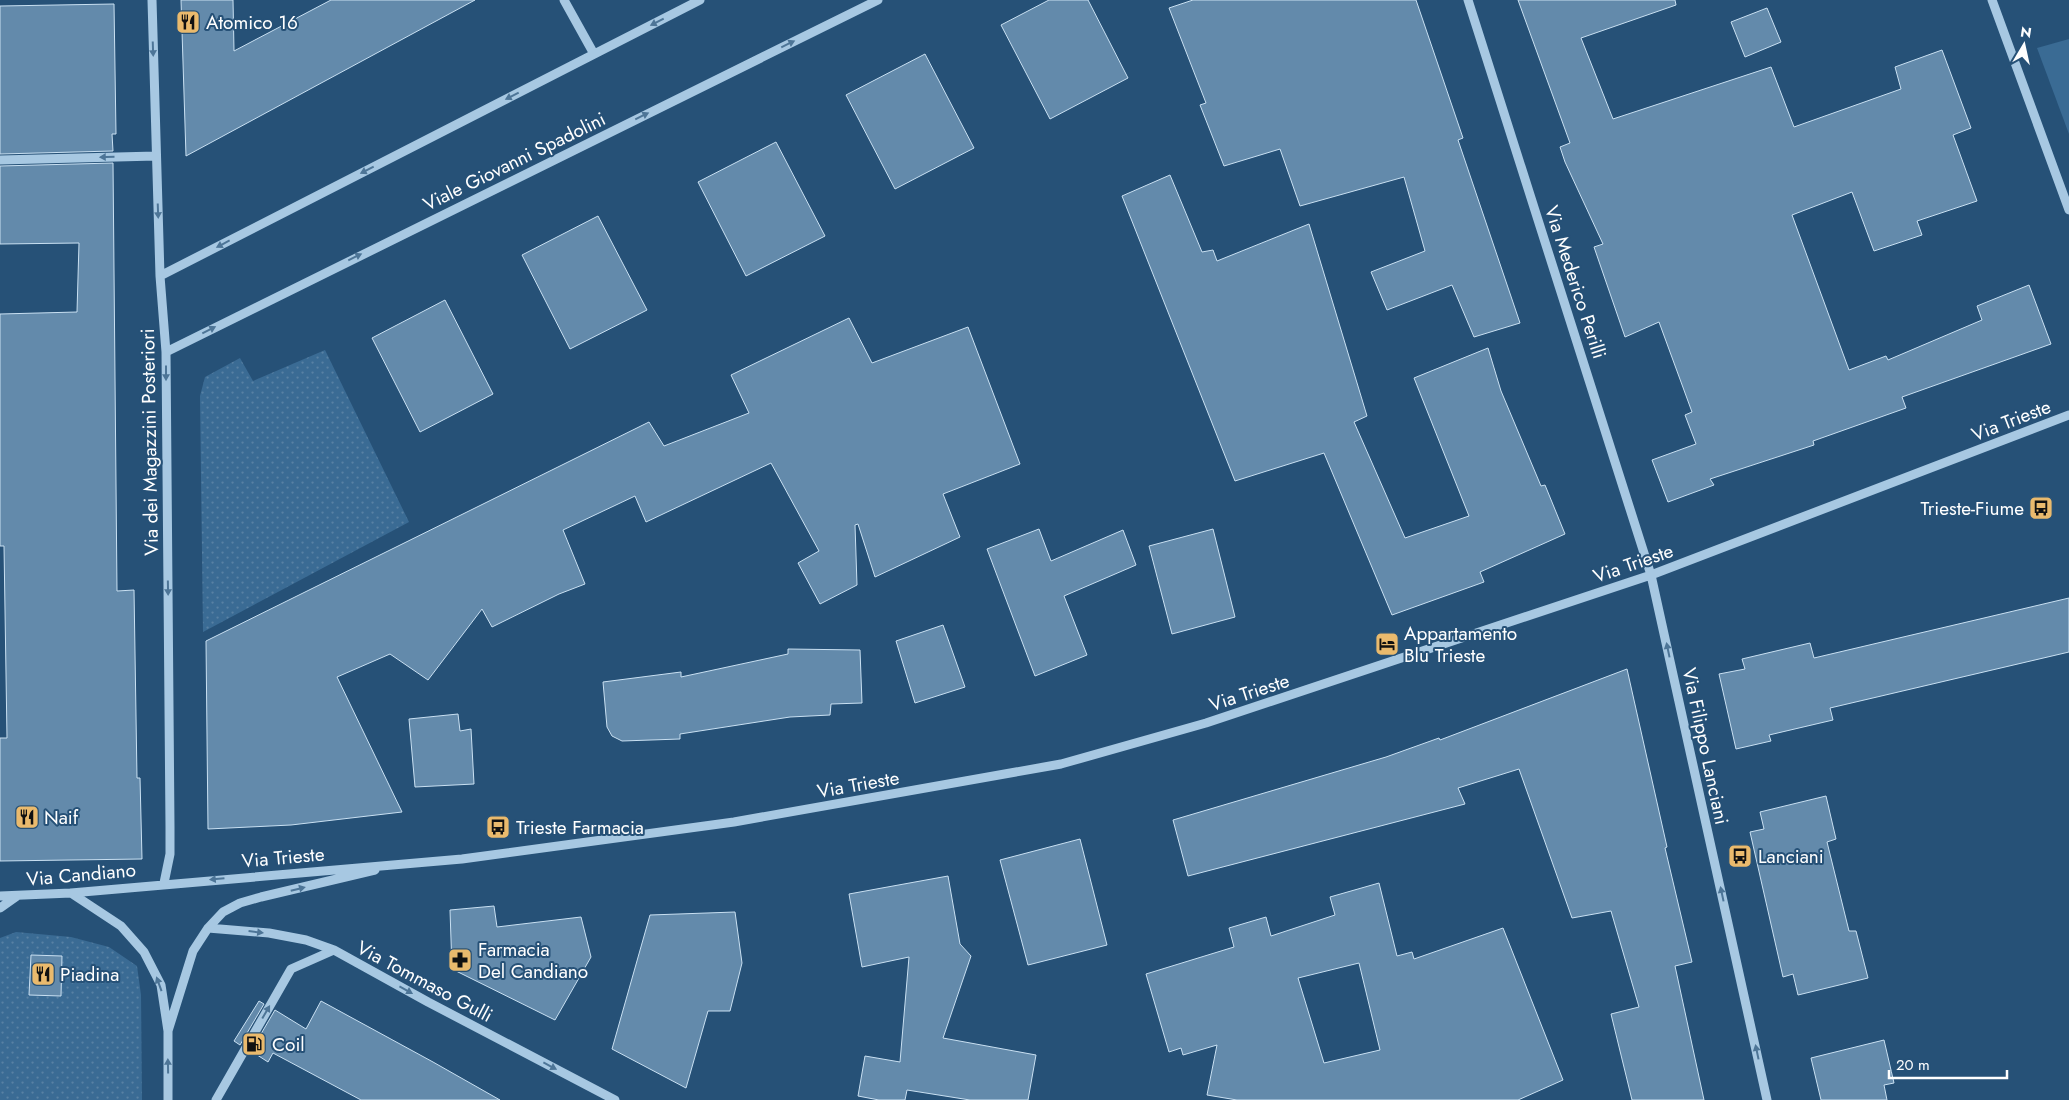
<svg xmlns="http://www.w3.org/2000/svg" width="2069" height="1100" font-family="Jost,sans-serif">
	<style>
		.grass { fill: url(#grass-dots) }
		.garden { fill: #3a6b94 }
		.building { fill: #638aab; stroke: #c9e0f2; fill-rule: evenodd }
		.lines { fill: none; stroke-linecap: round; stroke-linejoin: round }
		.minor { stroke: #a7c8e2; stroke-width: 9 }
		.oneway { fill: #4d7597 }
		.labels { text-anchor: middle; stroke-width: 4; stroke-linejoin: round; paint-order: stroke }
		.poi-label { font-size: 19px; fill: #fff; stroke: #265177; text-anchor: start }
		.street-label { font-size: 19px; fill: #fff; stroke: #265177 }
	</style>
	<defs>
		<pattern id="grass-dots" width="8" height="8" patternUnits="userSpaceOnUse" patternTransform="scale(1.25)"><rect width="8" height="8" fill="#3a6b94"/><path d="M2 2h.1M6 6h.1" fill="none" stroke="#5881a4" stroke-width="1.8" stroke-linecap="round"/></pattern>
	</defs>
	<rect width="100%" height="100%" fill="#265177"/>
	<!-- grass -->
	<path class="grass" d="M325,350L409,522L203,632L200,396L205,377L240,358L253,381Z
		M16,932L71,937L109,947L137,966L141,995L142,1100H0V938Z"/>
	<!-- garden -->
	<path class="garden" d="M2069,39V134L2037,48Z"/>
	<!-- building -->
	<path class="building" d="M181,0H233L234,51L331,0H475L186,156Z
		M1049,0H1088L1128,78L1050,119L1001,25Z
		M1193,0H1416L1463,138L1458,140L1520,323L1474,337L1452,285L1387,310L1371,272L1425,251L1404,177L1300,206L1280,149L1224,166L1200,105L1206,103L1169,8Z
		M1518,0H1675L1676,5L1581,38L1613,119L1771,67L1794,127L1901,89L1895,67L1942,50L1971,128L1953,135L1977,201L1917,221L1922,235L1874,251L1852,192L1792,215L1849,370L1886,356L1888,360L1982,320L1977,306L2029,285L2051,344L1902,397L1906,408L1813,441L1814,445L1710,479L1714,485L1668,502L1652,460L1696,444L1685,415L1692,412L1659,322L1625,337L1594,247L1603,244L1565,162L1560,147L1570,143Z
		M114,4L116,134H112L113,151L0,154V6Z
		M1767,8L1781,42L1745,57L1731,22Z
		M925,54L974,148L895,189L846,95Z
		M776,142L825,236L746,276L698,182Z
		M113,163L117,591L134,590L137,778H140L142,859L0,861V738H7L4,546H0V314L77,312L79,243L0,244V166Z
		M1170,175L1202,252L1213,250L1217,261L1309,224L1367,416L1354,422L1405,538L1469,516L1414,378L1488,348L1501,391L1541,486L1545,485L1565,534L1480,572L1484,582L1392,615L1324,453L1235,481L1122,196Z
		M598,216L647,310L570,349L522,255Z
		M445,300L493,394L420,432L372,338Z
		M849,318L872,363L968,327L1020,464L943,494L960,537L875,577L858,524L855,525L857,585L820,604L798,563L819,551L771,463L646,522L635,496L563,530L585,584L559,594L492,627L482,609L428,680L390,654L337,677L402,812L291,825L208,829L206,641L649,422L664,446L749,413L731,375Z
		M1039,529L1051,561L1123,530L1136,565L1064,596L1087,655L1035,676L987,549Z
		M1213,529L1235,617L1172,634L1149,546Z
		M2069,598V652L1830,708L1833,720L1769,735L1771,741L1736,749L1719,674L1745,669L1742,659L1810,643L1814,658Z
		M943,625L965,687L915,703L896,641Z
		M788,649L860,650L862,703L831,704L830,715L790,717L680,734V739L622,741L612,736L607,727L603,682L681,672V677L788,654Z
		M1627,669L1667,847L1665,848L1692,962L1675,966L1704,1100H1632L1611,1014L1639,1007L1611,911L1572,918L1519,769L1458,788L1465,804L1188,876L1173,820L1386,757L1439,738L1440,740Z
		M458,714L460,731L471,729L474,784L415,787L409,719Z
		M1826,796L1836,839L1827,842L1849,931H1856L1868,978L1798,995L1793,974L1783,977L1750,832L1764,829L1760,812Z
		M1080,839L1107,945L1028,965L1000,860Z
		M948,876L960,944L971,956L943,1038L1036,1055L1028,1100H970L907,1090L905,1100H879L858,1096L865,1056L900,1062L909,957L862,967L849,894Z
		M1379,883L1397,956L1412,952L1414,959L1503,928L1563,1080L1518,1100H1237L1207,1095L1217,1045L1183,1055L1181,1048L1169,1052L1146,974L1234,947L1229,928L1266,917L1271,936L1335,915L1330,897ZM1359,963L1380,1050L1324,1063L1298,978Z
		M494,906L497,927L581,917L591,957L555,1020L452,969L450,910Z
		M735,912L742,963L730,1011H708L686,1088L612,1049L650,915Z
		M31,955L62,956L61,996L29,995Z
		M259,1001L264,1004L240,1045L234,1041Z
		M321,1001L433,1062L500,1100H361L273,1053L268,1062L251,1051L275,1010L306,1029Z
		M1884,1040L1894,1083L1884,1085L1887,1100H1821L1811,1058Z"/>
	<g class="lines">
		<!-- minor -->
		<path class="minor" d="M152,0L160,276L166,352L170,827V854L164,883
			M564,0L594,54
			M1468,0L1651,575L1767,1100
			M1992,0L2069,210
			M0,160L156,156
			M160,276L700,0
			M166,352L878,0
			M71,893L121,926L144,952L161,985L168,1031V1100
			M0,896L71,893L462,859L734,822L1061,764L1206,723L1651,575L2069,415
			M0,908L17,896
			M208,928L269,933L306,940L334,950L428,1002L615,1100
			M168,1031L193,951L208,928L223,912L240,903L261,897L375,870
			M216,1100L291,969L334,950"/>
	</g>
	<!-- one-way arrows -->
	<defs><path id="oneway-solid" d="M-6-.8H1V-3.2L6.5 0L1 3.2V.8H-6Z" transform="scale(1.25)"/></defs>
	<g class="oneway">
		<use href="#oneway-solid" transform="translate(657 22) rotate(153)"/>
		<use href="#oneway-solid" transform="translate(788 44) rotate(-26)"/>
		<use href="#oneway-solid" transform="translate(153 49) rotate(88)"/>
		<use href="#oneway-solid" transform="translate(512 96) rotate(153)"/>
		<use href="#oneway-solid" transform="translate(642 116) rotate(-26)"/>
		<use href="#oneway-solid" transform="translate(107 157) rotate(179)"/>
		<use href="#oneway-solid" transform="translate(367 170) rotate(153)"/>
		<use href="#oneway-solid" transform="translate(158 211) rotate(88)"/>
		<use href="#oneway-solid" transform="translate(223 244) rotate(152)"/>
		<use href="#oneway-solid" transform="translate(355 257) rotate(-26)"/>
		<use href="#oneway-solid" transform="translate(209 330) rotate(-27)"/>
		<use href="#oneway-solid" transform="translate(166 373) rotate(90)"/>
		<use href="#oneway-solid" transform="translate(168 588) rotate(89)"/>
		<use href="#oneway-solid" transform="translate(1668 650) rotate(-102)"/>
		<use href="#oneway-solid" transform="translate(217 879) rotate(175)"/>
		<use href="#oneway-solid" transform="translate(298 889) rotate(-14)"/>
		<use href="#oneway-solid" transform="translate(1722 894) rotate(-102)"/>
		<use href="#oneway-solid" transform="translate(256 932) rotate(7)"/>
		<use href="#oneway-solid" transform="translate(159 984) rotate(-110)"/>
		<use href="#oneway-solid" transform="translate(406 990) rotate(29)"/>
		<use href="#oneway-solid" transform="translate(266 1012) rotate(-60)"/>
		<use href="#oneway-solid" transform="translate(1757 1052) rotate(-102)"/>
		<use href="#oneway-solid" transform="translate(168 1066) rotate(-91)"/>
		<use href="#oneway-solid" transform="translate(550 1066) rotate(28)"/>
	</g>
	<!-- icons -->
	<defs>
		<g id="restaurant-square" transform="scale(1.25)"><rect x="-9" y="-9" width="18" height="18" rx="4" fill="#eaba6d" stroke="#265177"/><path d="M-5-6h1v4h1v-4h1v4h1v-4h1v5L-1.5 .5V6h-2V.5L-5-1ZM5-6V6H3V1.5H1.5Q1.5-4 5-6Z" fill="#111"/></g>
		<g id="bus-square" transform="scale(1.25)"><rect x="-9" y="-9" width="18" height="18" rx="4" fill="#eaba6d" stroke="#265177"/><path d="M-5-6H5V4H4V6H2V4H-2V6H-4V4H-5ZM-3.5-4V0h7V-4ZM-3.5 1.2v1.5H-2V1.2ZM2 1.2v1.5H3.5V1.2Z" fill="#111"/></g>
		<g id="hotel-square" transform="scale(1.25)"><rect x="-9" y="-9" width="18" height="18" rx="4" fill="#eaba6d" stroke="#265177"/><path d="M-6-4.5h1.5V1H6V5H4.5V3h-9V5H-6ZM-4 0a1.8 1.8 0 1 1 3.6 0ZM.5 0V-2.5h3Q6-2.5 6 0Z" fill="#111"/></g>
		<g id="pharmacy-square" transform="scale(1.25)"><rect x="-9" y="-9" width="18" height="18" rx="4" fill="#eaba6d" stroke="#265177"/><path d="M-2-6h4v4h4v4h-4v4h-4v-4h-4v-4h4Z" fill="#111"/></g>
		<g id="fuel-square" transform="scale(1.25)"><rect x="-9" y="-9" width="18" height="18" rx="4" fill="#eaba6d" stroke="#265177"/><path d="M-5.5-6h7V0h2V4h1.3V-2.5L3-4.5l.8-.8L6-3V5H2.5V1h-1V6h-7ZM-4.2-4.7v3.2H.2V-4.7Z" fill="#111"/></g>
	</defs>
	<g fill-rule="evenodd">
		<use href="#restaurant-square" x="188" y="22"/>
		<use href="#bus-square" x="2041" y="508"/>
		<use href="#hotel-square" x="1387" y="644"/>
		<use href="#restaurant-square" x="27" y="817"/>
		<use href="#bus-square" x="498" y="827"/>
		<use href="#bus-square" x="1740" y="856"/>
		<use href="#pharmacy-square" x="460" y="960"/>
		<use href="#restaurant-square" x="43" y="974"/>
		<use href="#fuel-square" x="254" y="1044"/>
	</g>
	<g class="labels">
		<!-- poi labels -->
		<g class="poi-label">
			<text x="206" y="29">Atomico 16</text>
			<text x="2024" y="515" text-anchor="end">Trieste-Fiume</text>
			<text x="1404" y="640">Appartamento<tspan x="1404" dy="22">Blu Trieste</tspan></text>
			<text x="44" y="824">Naif</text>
			<text x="516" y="834">Trieste Farmacia</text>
			<text x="1758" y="863">Lanciani</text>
			<text x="478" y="956">Farmacia<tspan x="478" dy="22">Del Candiano</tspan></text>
			<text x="60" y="981">Piadina</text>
			<text x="272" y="1051">Coil</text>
		</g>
		<!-- street labels -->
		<g class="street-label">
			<text transform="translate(514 161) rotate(-26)" y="7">Viale Giovanni Spadolini</text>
			<text transform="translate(1576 282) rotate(72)" y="7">Via Mederico Perilli</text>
			<text transform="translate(2011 420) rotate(-21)" y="7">Via Trieste</text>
			<text transform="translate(149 442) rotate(-91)" y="7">Via dei Magazzini Posteriori</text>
			<text transform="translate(1633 563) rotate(-19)" y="7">Via Trieste</text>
			<text transform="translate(1249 692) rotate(-18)" y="7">Via Trieste</text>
			<text transform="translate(1706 746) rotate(78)" y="7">Via Filippo Lanciani</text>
			<text transform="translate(858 784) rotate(-10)" y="7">Via Trieste</text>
			<text transform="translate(283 857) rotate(-5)" y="7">Via Trieste</text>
			<text transform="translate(81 874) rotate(-5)" y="7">Via Candiano</text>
			<text transform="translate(425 981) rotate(28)" y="7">Via Tommaso Gulli</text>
		</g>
	</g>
	<!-- north arrow -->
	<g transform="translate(2024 45) rotate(9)" stroke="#265177" stroke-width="4" paint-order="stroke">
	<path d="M0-4L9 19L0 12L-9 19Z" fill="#ffffff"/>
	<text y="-8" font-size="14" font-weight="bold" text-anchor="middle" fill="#ffffff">N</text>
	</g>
	<!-- scale -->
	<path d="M1889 1070v8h118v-8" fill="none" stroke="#ffffff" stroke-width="2.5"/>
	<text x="1896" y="1070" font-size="15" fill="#ffffff" stroke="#265177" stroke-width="4" paint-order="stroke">20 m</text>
</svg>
